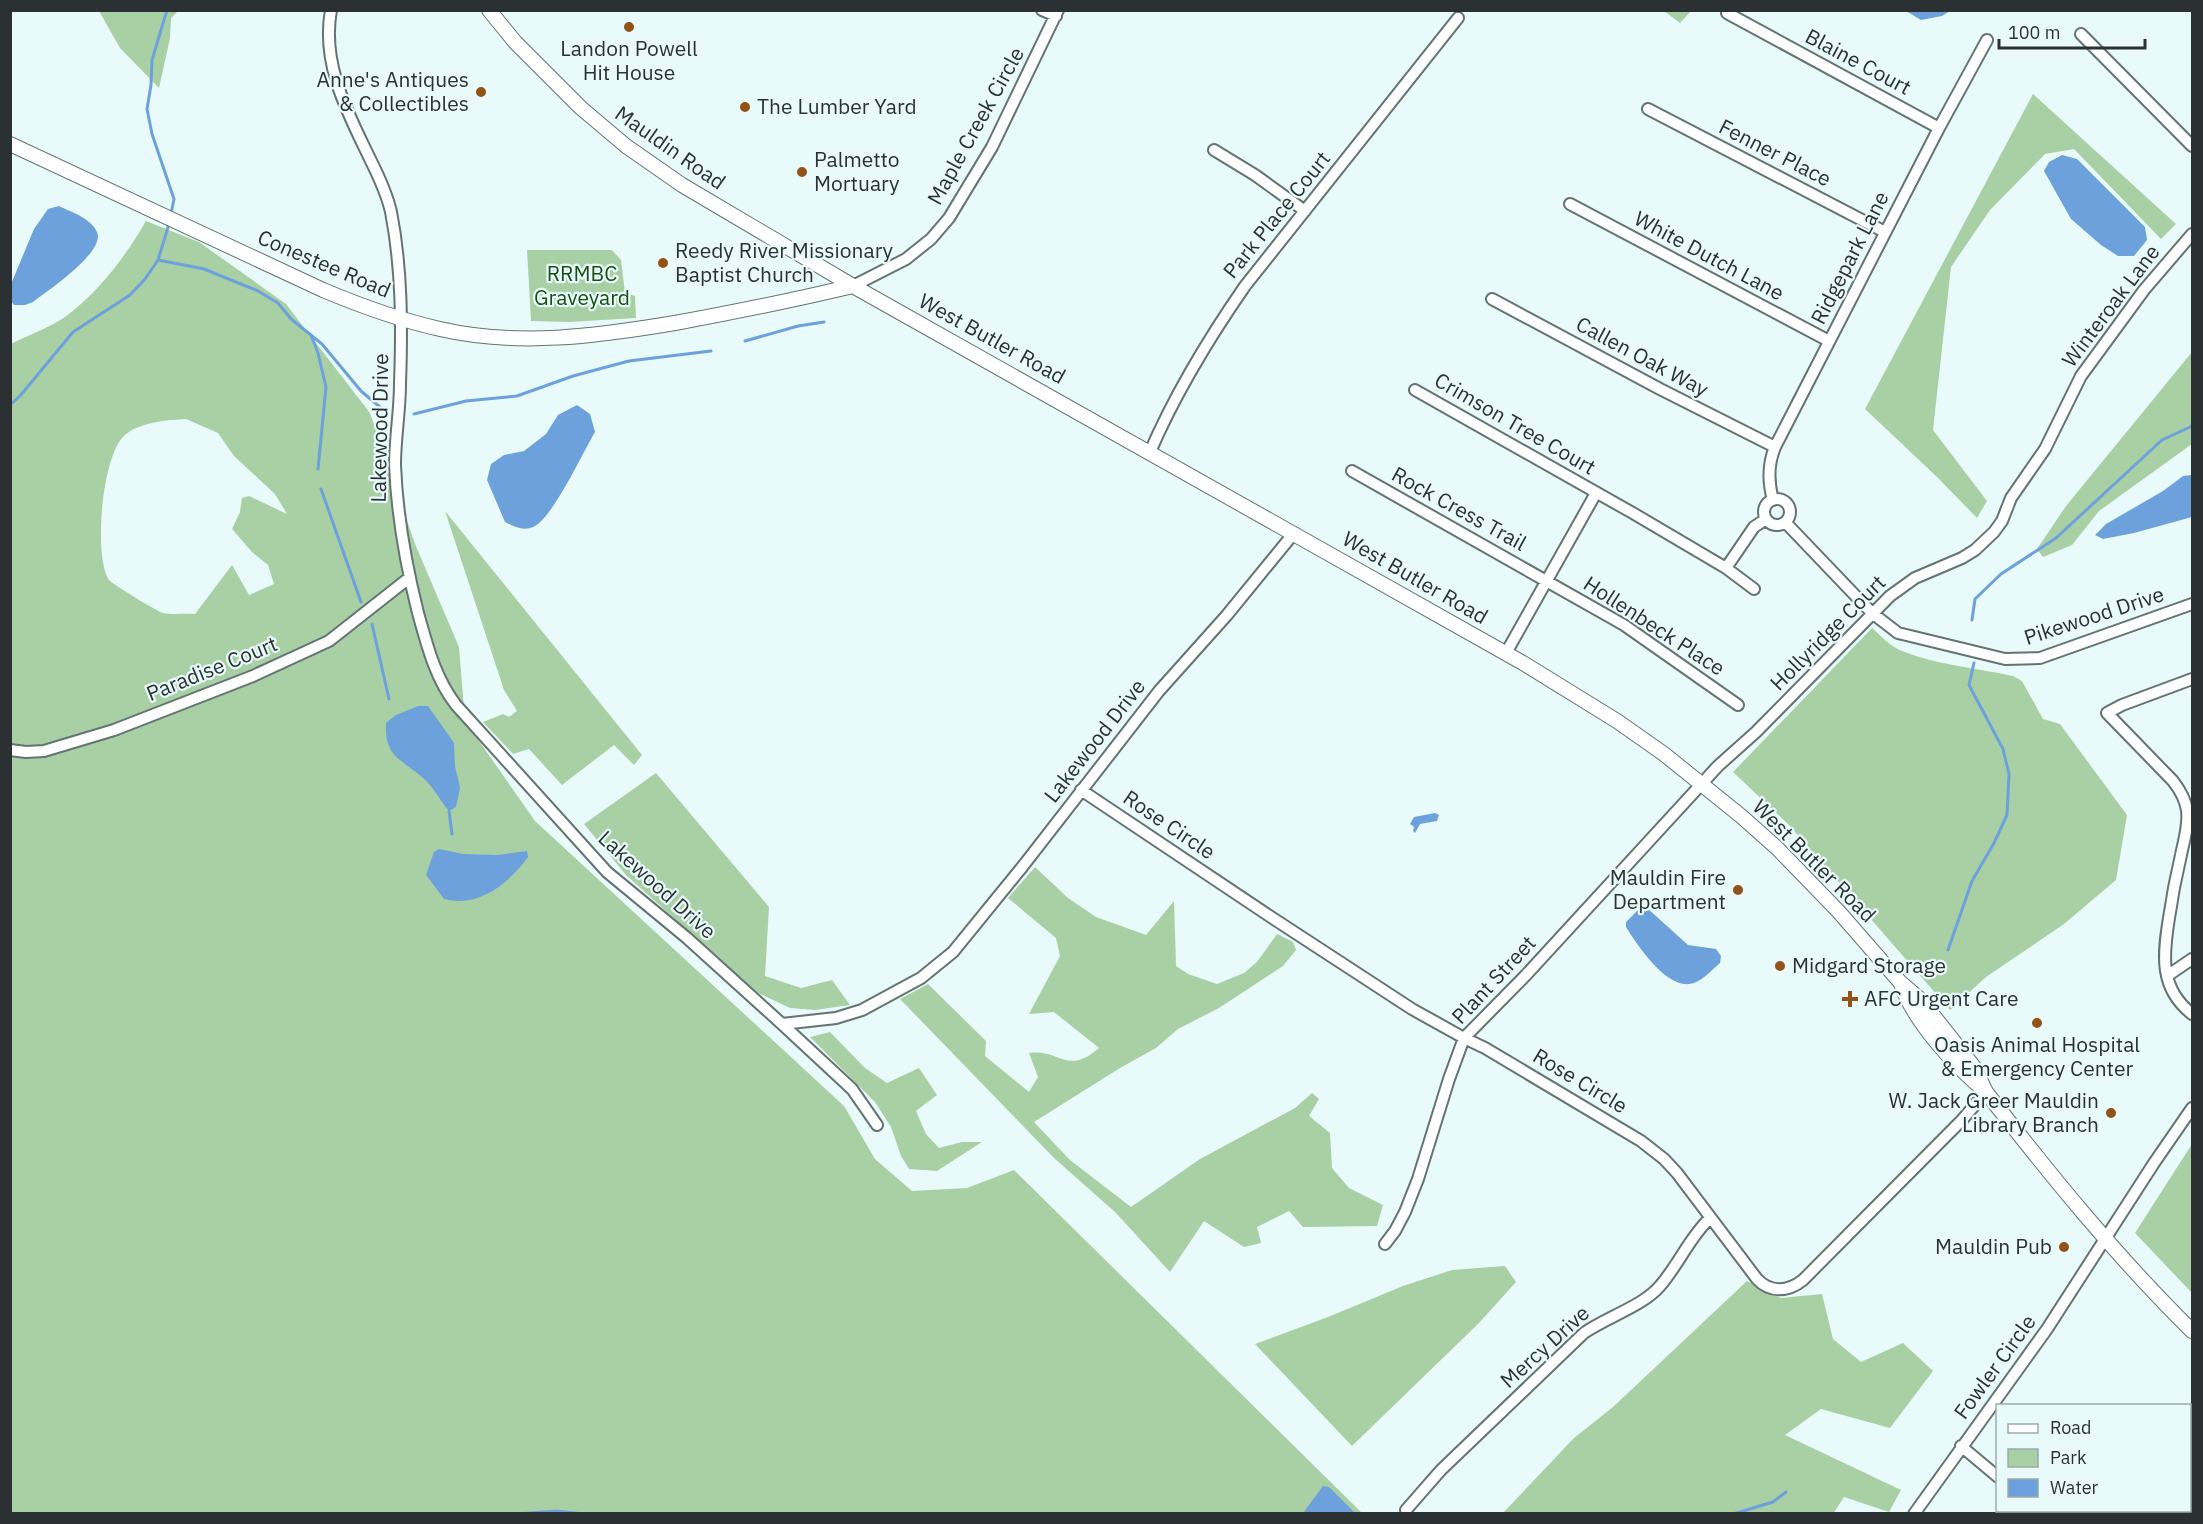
<svg xmlns="http://www.w3.org/2000/svg" width="2203" height="1524" font-family="'IBM Plex Sans',sans-serif">
	<style>
		.green { fill: #a9d0a4; fill-rule: evenodd }
		.water { fill: #6da1dc }
		.lines { fill: none; stroke-linecap: round; stroke-linejoin: round }
		.stream { stroke: #6da1dc; stroke-width: 3 }
		.minor-casing { stroke: #647373; stroke-width: 14 }
		.major-casing { stroke: #647373; stroke-width: 16 }
		.minor { stroke: #fff; stroke-width: 10 }
		.major { stroke: #fff; stroke-width: 14 }
		.poi-dot { fill: #915318; stroke: #e9fafa; stroke-width: 2 }
		.labels { text-anchor: middle; stroke-width: 4.5; stroke-linejoin: round; paint-order: stroke }
		.poi-label { font-size: 21px; fill: #2b3132; stroke: #e9fafa; text-anchor: start }
		.street-label { font-size: 21px; fill: #2b3132; stroke: #e9fafa }
		.park-label { font-size: 21px; fill: #174e12; stroke: #e9fafa }
	</style>
	<rect width="100%" height="100%" fill="#e9fafa"/>
	<!-- green -->
	<path class="green" d="M99,11H178L171,18L170,38L159,88L120,48Z
		M1664,11H1691L1680,23Z
		M2033,94L2176,224L2161,239L2074,149L2045,154L1990,210L1951,267L1933,430L1987,501L1977,518L1937,477L1865,409Z
		M146,221L199,242L286,304L370,413L415,544L459,647L465,721L535,821L844,1106L875,1159L912,1191L967,1188L1014,1170L1362,1513L11,1514V344C28,335 49,328 65,317C99,292 125,257 146,221ZM186,419L218,433L234,456L275,494L287,514L249,496L242,498L240,512L232,529L252,552L268,565L274,584L249,595L232,565L195,614C185,613 173,615 163,613C158,612 111,583 109,580C93,556 102,454 125,435C140,422 168,420 186,419Z
		M527,250H612L621,260L625,293L635,296L636,318L570,322L531,321Z
		M2192,352V444L2099,511L2072,545L2043,557L2037,549L2066,506Z
		M445,511L642,755L634,765L614,745L562,785L529,749L513,754L483,722L503,714L509,717L517,711L504,690Z
		M1872,628C1881,636 1890,646 1902,651C1937,665 1977,668 2013,676L2022,681L2043,719L2060,724L2127,815L2116,880L2064,924L1986,977L1950,1010L1789,825L1733,772Z
		M656,773L769,907L765,976L801,988L832,980L850,1005L815,1010L790,1008L756,992L626,875L584,824Z
		M1035,867L1068,898L1096,917L1146,935L1174,901L1176,966L1188,974L1217,984L1244,973L1257,962L1277,934L1293,942L1296,950L1283,966L1219,1008L1178,1029L1156,1048L1120,1068L1034,1122L1070,1160L1131,1207L1200,1159L1295,1108L1312,1093L1319,1099L1309,1116L1330,1133L1332,1168L1349,1188L1383,1205L1377,1226L1303,1227L1289,1211L1257,1227L1261,1243L1244,1247L1204,1221L1170,1272L1115,1212L1054,1158L900,999L928,984L986,1041L985,1056L1029,1092L1038,1077L1029,1053C1061,1049 1066,1076 1099,1048L1054,1012L1029,1014L1060,956L1056,938L1008,898Z
		M830,1032L865,1068L887,1083L919,1068L937,1095L916,1111L926,1134L939,1148L962,1142H982L937,1171L909,1169L901,1156L891,1127L875,1102L810,1037Z
		M2192,1144V1293L2135,1233Z
		M1505,1266L1516,1282L1479,1323L1352,1446L1255,1344L1328,1317L1403,1286L1452,1270Z
		M1747,1281L1781,1298L1822,1294L1833,1339L1861,1362L1903,1343L1933,1371L1890,1428L1821,1409L1785,1435L1901,1490L1889,1512L1844,1497L1833,1514H1502L1574,1438L1613,1407Z"/>
	<!-- water -->
	<path class="water" d="M1906,11H1950L1942,16L1921,20Z
		M2062,155L2077,159L2145,227L2147,240L2134,256H2118L2101,245L2071,219L2044,171L2049,162Z
		M59,206C71,212 91,218 97,232C106,252 47,291 33,302L25,305H14L11,301V284L34,229L48,209Z
		M577,405L590,414L595,432C582,454 554,515 535,526C525,532 514,527 505,522L487,480L491,464L504,455L524,451L546,434L558,415Z
		M2192,475V517L2134,533L2103,539L2095,535L2106,524L2163,491L2183,476Z
		M418,706H428L454,743L455,766L460,788L456,807L449,811C440,801 433,786 423,778C402,759 384,758 386,723L396,715Z
		M1435,813L1439,815L1437,821L1420,824L1415,833L1413,831L1414,827L1410,824L1414,817Z
		M439,849L463,854L498,855L527,851L528,857C508,884 479,908 444,899L426,875L434,852Z
		M1646,907L1688,945L1716,949L1721,956L1720,963C1712,970 1704,979 1694,983C1668,992 1638,946 1626,927V922L1640,908Z
		M1323,1486L1329,1487L1355,1513H1303Z"/>
	<g class="lines">
		<!-- stream -->
		<path class="stream" d="M167,10L152,60L151,85L147,109L152,134L174,199L171,214
			M158,260L204,269L258,291L278,303L291,319L322,344L361,391L381,408
			M311,335L318,353L326,387L318,469
			M745,341L798,326L824,322
			M10,405L20,396L73,332L130,295L145,279L158,260L169,224
			M414,414L466,401L517,396L573,376L629,361L711,351
			M321,489L361,602
			M1972,620L1975,599L2001,574L2056,538L2162,440L2192,426
			M372,624L389,699
			M449,811L452,834
			M1948,950L1972,881L1994,843L2007,815L2009,774L2003,749L1969,685L1974,663
			M517,1514L557,1511L583,1514
			M1733,1514L1773,1502L1786,1492"/>
		<!-- minor casing -->
		<g class="minor-casing">
			<path id="minor" d="M331,10C321,65 348,113 371,161C379,177 387,194 391,212C402,268 402,327 400,384C400,411 395,438 395,465C397,515 406,565 418,613C427,645 435,678 456,705L607,872L687,938L782,1024L836,1018L862,1010L921,978L953,952L1023,866L1159,691L1227,615L1294,533
				M1042,10L1056,16
				M1727,13L1939,128
				M2081,34L2192,146
				M1648,109L1885,232
				M1214,150L1255,175L1305,211
				M1570,204L1829,341
				M853,286L906,259L931,239L949,218L992,147L1058,10
				M1492,299L1660,389L1775,447
				M1415,390L1631,512L1726,568L1754,589
				M1150,452C1175,394 1209,338 1245,286L1458,18
				M1352,471L1624,625L1738,705
				M1764 512a13 13 0 1 1 26 0a13 13 0 1 1-26 0Z
				M1773,500C1768,482 1768,464 1775,447L1939,128L1987,40
				M1785,522L1872,613L1898,633L2005,659L2040,658L2192,604
				M1726,568L1754,527L1766,519
				M1506,653L1596,493
				M2192,679L2122,705L2107,713L2173,781C2180,790 2185,798 2187,810C2189,825 2184,840 2181,855C2176,876 2172,897 2169,918C2163,955 2159,988 2192,1014
				M10,750L26,752L44,751L114,730L253,676L329,641L409,578
				M1081,790L1274,919L1412,1009L1464,1038L1485,1048L1641,1141L1664,1159L1677,1173L1757,1279C1770,1293 1788,1292 1803,1280L1962,1120L1986,1092
				M2167,976L2192,959
				M782,1024L852,1089L877,1125
				M1385,1244L1395,1231L1405,1212L1418,1179L1449,1079L1464,1038L1526,975L1718,766L1756,732L1890,596L1915,578L1962,558L1975,550L1994,532L2002,521L2011,498L2045,449L2081,376L2144,290L2192,234
				M1961,1446L1998,1477
				M1406,1510L1441,1470L1584,1333C1607,1317 1643,1306 1660,1286C1679,1264 1689,1238 1710,1218
				M2036,1510L2039,1514
				M1914,1514L2047,1329L2154,1163L2192,1108"/>
		</g>
		<!-- major casing -->
		<g class="major-casing">
			<path id="major" d="M489,10L515,42L581,108L626,146L682,185L853,286L1523,663L1617,721L1664,754L1741,816L1777,848L1839,912L1900,982L1921,1000L1974,1067L1986,1092
				M10,144L323,290C361,306 400,320 440,329C518,347 597,336 675,323C735,312 794,300 853,286
				M1901,984C1914,1022 1955,1066 1986,1092C2051,1176 2117,1257 2192,1331"/>
		</g>
		<!-- minor -->
		<use href="#minor" class="minor"/>
		<!-- major -->
		<use href="#major" class="major"/>
	</g>
	<!-- markers -->
	<g class="poi-dot">
		<circle cx="629" cy="27" r="6"/>
		<circle cx="481" cy="92" r="6"/>
		<circle cx="745" cy="107" r="6"/>
		<circle cx="802" cy="172" r="6"/>
		<circle cx="663" cy="263" r="6"/>
		<circle cx="1738" cy="890" r="6"/>
		<circle cx="1780" cy="966" r="6"/>
		<path d="M1847 990h6v6h6v6h-6v6h-6v-6h-6v-6h6z"/>
		<circle cx="2037" cy="1023" r="6"/>
		<circle cx="2111" cy="1113" r="6"/>
		<circle cx="2064" cy="1247" r="6"/>
	</g>
	<g class="labels">
		<!-- poi labels -->
		<g class="poi-label">
			<text x="629" y="56" text-anchor="middle">Landon Powell<tspan x="629" dy="24">Hit House</tspan></text>
			<text x="469" y="87" text-anchor="end">Anne's Antiques<tspan x="469" dy="24">&amp; Collectibles</tspan></text>
			<text x="757" y="114">The Lumber Yard</text>
			<text x="814" y="167">Palmetto<tspan x="814" dy="24">Mortuary</tspan></text>
			<text x="675" y="258">Reedy River Missionary<tspan x="675" dy="24">Baptist Church</tspan></text>
			<text x="1726" y="885" text-anchor="end">Mauldin Fire<tspan x="1726" dy="24">Department</tspan></text>
			<text x="1792" y="973">Midgard Storage</text>
			<text x="1864" y="1006">AFC Urgent Care</text>
			<text x="2037" y="1052" text-anchor="middle">Oasis Animal Hospital<tspan x="2037" dy="24">&amp; Emergency Center</tspan></text>
			<text x="2099" y="1108" text-anchor="end">W. Jack Greer Mauldin<tspan x="2099" dy="24">Library Branch</tspan></text>
			<text x="2052" y="1254" text-anchor="end">Mauldin Pub</text>
		</g>
		<!-- street labels -->
		<g class="street-label">
			<text transform="translate(1858 62) rotate(28)" y="7">Blaine Court</text>
			<text transform="translate(976 126) rotate(-61)" y="7">Maple Creek Circle</text>
			<text transform="translate(670 148) rotate(35)" y="7">Mauldin Road</text>
			<text transform="translate(1775 153) rotate(27)" y="7">Fenner Place</text>
			<text transform="translate(1277 215) rotate(-51)" y="7">Park Place Court</text>
			<text transform="translate(1709 256) rotate(28)" y="7">White Dutch Lane</text>
			<text transform="translate(1850 258) rotate(-63)" y="7">Ridgepark Lane</text>
			<text transform="translate(324 264) rotate(23)" y="7">Conestee Road</text>
			<text transform="translate(2111 306) rotate(-53)" y="7">Winteroak Lane</text>
			<text transform="translate(992 339) rotate(29)" y="7">West Butler Road</text>
			<text transform="translate(1642 357) rotate(28)" y="7">Callen Oak Way</text>
			<text transform="translate(1515 424) rotate(30)" y="7">Crimson Tree Court</text>
			<text transform="translate(380 428) rotate(-89)" y="7">Lakewood Drive</text>
			<text transform="translate(1459 509) rotate(29)" y="7">Rock Cress Trail</text>
			<text transform="translate(1415 578) rotate(30)" y="7">West Butler Road</text>
			<text transform="translate(2094 616) rotate(-18)" y="7">Pikewood Drive</text>
			<text transform="translate(1654 626) rotate(33)" y="7">Hollenbeck Place</text>
			<text transform="translate(1828 633) rotate(-45)" y="7">Hollyridge Court</text>
			<text transform="translate(212 669) rotate(-22)" y="7">Paradise Court</text>
			<text transform="translate(1095 741) rotate(-52)" y="7">Lakewood Drive</text>
			<text transform="translate(1169 825) rotate(34)" y="7">Rose Circle</text>
			<text transform="translate(1814 861) rotate(45)" y="7">West Butler Road</text>
			<text transform="translate(657 885) rotate(42)" y="7">Lakewood Drive</text>
			<text transform="translate(1494 980) rotate(-47)" y="7">Plant Street</text>
			<text transform="translate(1580 1081) rotate(31)" y="7">Rose Circle</text>
			<text transform="translate(1545 1347) rotate(-42)" y="7">Mercy Drive</text>
			<text transform="translate(1995 1367) rotate(-54)" y="7">Fowler Circle</text>
		</g>
		<!-- park labels -->
		<g class="park-label">
			<text x="582" y="281">RRMBC<tspan x="582" dy="24">Graveyard</tspan></text>
		</g>
	</g>
	<!-- border -->
	<rect width="2203" height="1524" fill="none" stroke="#2b3132" stroke-width="24"/>
	<!-- legend -->
	<rect x="1996" y="1404" width="195" height="108" fill="#e9fafa" stroke="#9daaaa" stroke-width="1.5"/>
	<rect x="2008" y="1424" width="30" height="9" fill="#ffffff" stroke="#9daaaa" stroke-width="1.5"/>
	<text x="2050" y="1434" font-size="18" fill="#2b3132">Road</text>
	<rect x="2008" y="1449" width="30" height="18" fill="#a9d0a4" stroke="#9daaaa" stroke-width="1.5"/>
	<text x="2050" y="1464" font-size="18" fill="#2b3132">Park</text>
	<rect x="2008" y="1479" width="30" height="18" fill="#6da1dc" stroke="#9daaaa" stroke-width="1.5"/>
	<text x="2050" y="1494" font-size="18" fill="#2b3132">Water</text>
	<!-- scale -->
	<path d="M1999 39v9h146v-9" fill="none" stroke="#2b3132" stroke-width="3"/>
	<text x="2008" y="39" font-size="18" fill="#2b3132" stroke="#e9fafa" stroke-width="4.5" paint-order="stroke">100 m</text>
</svg>
